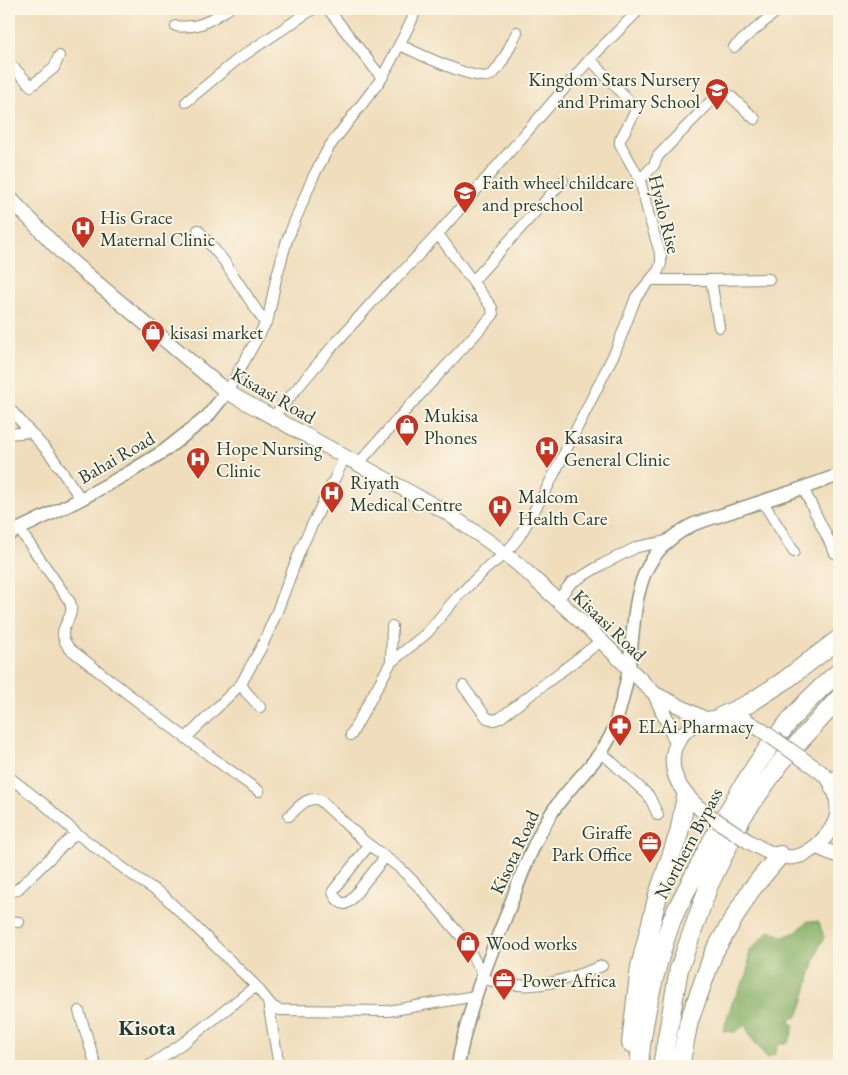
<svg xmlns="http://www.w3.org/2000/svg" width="848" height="1075" font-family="'EB Garamond',serif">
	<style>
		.forest { fill: #87b066; stroke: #53764d }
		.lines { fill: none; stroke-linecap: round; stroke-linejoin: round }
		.minor-casing { stroke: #878d78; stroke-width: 12 }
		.tertiary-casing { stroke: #878d78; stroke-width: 15 }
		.secondary-casing { stroke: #878d78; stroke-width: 16 }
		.motorway-casing { stroke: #878d78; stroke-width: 20 }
		.minor { stroke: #fff; stroke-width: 10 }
		.tertiary { stroke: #fff; stroke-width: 12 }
		.secondary { stroke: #fff; stroke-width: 14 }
		.motorway { stroke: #fff; stroke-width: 18 }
		.secondary-bridge-casing { stroke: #878d78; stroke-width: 16; stroke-linecap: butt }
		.secondary-bridge { stroke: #fff; stroke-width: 14 }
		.labels { text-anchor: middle; stroke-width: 4; stroke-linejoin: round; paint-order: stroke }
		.poi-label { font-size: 19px; fill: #1f3d34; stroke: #fcf5e5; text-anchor: start }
		.street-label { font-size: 19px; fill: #1f3d34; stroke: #fcf5e5 }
		.quarter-label { font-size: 21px; font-weight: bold; fill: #1f3d34; stroke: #fcf5e5 }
	</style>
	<rect width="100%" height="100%" fill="#fcf5e5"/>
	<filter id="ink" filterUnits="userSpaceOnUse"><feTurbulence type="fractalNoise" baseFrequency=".02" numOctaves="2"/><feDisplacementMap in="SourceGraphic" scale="10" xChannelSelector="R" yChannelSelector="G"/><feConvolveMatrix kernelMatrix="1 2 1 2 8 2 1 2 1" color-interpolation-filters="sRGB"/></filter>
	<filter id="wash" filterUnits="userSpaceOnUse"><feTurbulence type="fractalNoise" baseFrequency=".0096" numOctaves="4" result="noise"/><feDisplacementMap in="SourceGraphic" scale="20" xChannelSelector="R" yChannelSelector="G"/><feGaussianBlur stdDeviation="1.12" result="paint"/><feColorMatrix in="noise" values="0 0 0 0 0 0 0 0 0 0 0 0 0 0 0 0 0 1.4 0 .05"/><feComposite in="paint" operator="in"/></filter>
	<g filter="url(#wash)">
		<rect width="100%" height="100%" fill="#efddbb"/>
		<!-- forest -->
		<path class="forest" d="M808,921L819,922L824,937C811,962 809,990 798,1016L789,1020L794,1026L789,1042L779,1044L775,1054L767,1058L753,1040L745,1025L735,1032L723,1031L732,1003L748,973L749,952L770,930L783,937L796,932Z"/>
	</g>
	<g filter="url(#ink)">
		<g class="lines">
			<!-- minor casing -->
			<g class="minor-casing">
				<path id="minor" d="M328,9L382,78
					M176,26C199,29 209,21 228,9
					M400,45C415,52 478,83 491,75C501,69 511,43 517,32
					M734,47L777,11L787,9
					M9,66L14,68L31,86L54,68L59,56
					M186,102L238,59L313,9
					M640,180L654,165L658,156L717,95L724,90L755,119
					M9,214L17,206
					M198,230L224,261L265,323
					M651,280H711L719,327
					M711,280L769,279
					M473,281L563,181
					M227,392L268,319L276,279L287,240L313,177L329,147L382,78L411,22L416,9
					M9,408L50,454L81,499
					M273,417L332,347L384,289L395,280L438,234L590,59L640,9
					M9,434L30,432
					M358,464L405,411L493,315L492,308L438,234
					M803,488L835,553
					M763,502L794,552
					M19,529L70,602C77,622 51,627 70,649C132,697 194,746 259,791
					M558,600L571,583L603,564L637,547L667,541
					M391,662L392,626
					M463,686L487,718L494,720L500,718L601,641
					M260,707L246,692L241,684L262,646L276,614L301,548L345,457
					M351,735L391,662L427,633L457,597L488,567L505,554L519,537L546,490L616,350L636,297L658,271L661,264V256L650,220L640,180L620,144V140L636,110L634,106L590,59
					M186,738L241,684
					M601,752L649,796L658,815
					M9,777L45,805L76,833L134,876L164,896L256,986L272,1006L279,1010L388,1011L475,996
					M289,816C298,808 307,795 320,800L364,841L400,868L420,888L465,941L476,963L484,974
					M369,845L333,891C334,897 339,903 345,904L350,901L385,857
					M9,889L14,891L18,889L76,833
					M9,921L19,922
					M482,978C530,994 558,982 602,966
					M268,1002L279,1066
					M79,1011L96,1066
					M149,1066L186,1041L256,986"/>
			</g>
			<!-- tertiary casing -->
			<g class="tertiary-casing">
				<path id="tertiary" d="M9,534L81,499L130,472L164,451L207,417L227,392
					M458,1066C466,1013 488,961 508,911C520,879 532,844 551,814C570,782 606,758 616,722C621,704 627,685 629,666C637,606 631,555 694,524L803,488L839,475"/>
			</g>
			<!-- secondary casing -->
			<g class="secondary-casing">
				<path id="secondary" d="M9,197L66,257L227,392L444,511L491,543L519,565L588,628L655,694L705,719
					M655,694L677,743
					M704,812C688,799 670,779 673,756C673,750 677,743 680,738C693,720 709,716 731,718C735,718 739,718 743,719C748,721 754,726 760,729
					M748,841C761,849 778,859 794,857C812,855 833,832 837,816C838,809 837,796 834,789C830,777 817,769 807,762
					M817,847L839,856"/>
			</g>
			<!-- motorway casing -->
			<g class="motorway-casing">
				<path id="motorway" d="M720,717L750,703L784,681L839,639
					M834,788L839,778
					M631,1043L640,967L658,895L679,833L686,796
					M639,1066C642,1022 655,968 670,925C677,906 689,886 698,868C736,793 774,726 839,672
					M662,1066L679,969L709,885L742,817L781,762L839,698
					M680,1066L689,1021L714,952L750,891L780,855"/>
			</g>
			<!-- minor -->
			<use href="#minor" class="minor"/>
			<!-- tertiary -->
			<use href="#tertiary" class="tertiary"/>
			<!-- secondary -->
			<use href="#secondary" class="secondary"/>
			<!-- motorway -->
			<use href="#motorway" class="motorway"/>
			<!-- secondary-bridge casing -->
			<g class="secondary-bridge-casing">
				<path id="secondary-bridge" d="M760,729L807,762
					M704,812L748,841"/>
			</g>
			<!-- secondary-bridge -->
			<use href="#secondary-bridge" class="secondary-bridge"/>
		</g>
	</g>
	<!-- icons -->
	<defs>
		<g id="school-pin" transform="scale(1.25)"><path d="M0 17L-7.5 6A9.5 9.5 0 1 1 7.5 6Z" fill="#c8321e" stroke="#fcf5e5"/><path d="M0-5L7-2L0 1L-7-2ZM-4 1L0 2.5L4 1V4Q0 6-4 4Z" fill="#fff"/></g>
		<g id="hospital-pin" transform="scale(1.25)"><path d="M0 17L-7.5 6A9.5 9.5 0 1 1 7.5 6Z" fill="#c8321e" stroke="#fcf5e5"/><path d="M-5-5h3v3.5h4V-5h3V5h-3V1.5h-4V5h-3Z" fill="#fff"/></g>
		<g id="shop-pin" transform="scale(1.25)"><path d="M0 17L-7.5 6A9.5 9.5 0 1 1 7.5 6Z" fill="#c8321e" stroke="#fcf5e5"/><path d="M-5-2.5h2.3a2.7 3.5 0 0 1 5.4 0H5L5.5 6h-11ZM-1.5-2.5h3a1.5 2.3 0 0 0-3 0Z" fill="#fff"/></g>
		<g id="pharmacy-pin" transform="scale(1.25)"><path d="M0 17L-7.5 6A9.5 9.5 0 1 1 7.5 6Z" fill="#c8321e" stroke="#fcf5e5"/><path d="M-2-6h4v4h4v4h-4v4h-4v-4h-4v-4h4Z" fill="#fff"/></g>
		<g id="office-pin" transform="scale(1.25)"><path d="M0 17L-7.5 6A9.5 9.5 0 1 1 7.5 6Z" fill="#c8321e" stroke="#fcf5e5"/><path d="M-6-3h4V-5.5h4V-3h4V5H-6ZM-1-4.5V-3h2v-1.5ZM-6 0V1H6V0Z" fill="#fff"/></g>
	</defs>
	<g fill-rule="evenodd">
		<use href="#school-pin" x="717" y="90"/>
		<use href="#school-pin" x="465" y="193"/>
		<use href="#hospital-pin" x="83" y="228"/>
		<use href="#shop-pin" x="153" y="332"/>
		<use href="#shop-pin" x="407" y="426"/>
		<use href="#hospital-pin" x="547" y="448"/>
		<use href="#hospital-pin" x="198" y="459"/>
		<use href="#hospital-pin" x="332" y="493"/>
		<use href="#hospital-pin" x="500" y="507"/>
		<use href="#pharmacy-pin" x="620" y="726"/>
		<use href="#office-pin" x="650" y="843"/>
		<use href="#shop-pin" x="468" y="943"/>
		<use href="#office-pin" x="504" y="980"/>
	</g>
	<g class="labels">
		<!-- poi labels -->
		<g class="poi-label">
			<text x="700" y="86" text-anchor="end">Kingdom Stars Nursery<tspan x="700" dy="22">and Primary School</tspan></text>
			<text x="482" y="189">Faith wheel childcare<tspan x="482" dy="22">and preschool</tspan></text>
			<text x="100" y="224">His Grace<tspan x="100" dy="22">Maternal Clinic</tspan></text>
			<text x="170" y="339">kisasi market</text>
			<text x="424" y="422">Mukisa<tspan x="424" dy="22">Phones</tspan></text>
			<text x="564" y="444">Kasasira<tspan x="564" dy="22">General Clinic</tspan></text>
			<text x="216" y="455">Hope Nursing<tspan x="216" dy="22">Clinic</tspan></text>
			<text x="350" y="489">Riyath<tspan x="350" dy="22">Medical Centre</tspan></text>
			<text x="518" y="503">Malcom<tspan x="518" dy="22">Health Care</tspan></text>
			<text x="638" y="733">ELAi Pharmacy</text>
			<text x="632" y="839" text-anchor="end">Giraffe<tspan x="632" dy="22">Park Office</tspan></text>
			<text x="486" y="950">Wood works</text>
			<text x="522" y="987">Power Africa</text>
		</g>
		<!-- street labels -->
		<g class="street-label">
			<text transform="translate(665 214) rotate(76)" y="7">Hyalo Rise</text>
			<text transform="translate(274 395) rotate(30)" y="7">Kisaasi Road</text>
			<text transform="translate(116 457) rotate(-30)" y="7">Bahai Road</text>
			<text transform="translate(610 625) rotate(44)" y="7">Kisaasi Road</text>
			<text transform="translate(688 843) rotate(-62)" y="7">Northern Bypass</text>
			<text transform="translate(514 852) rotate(-65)" y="7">Kisota Road</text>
		</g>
		<!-- quarter labels -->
		<g class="quarter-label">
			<text x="147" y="1035">Kisota</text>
		</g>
	</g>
	<!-- margin -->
	<rect width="848" height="1075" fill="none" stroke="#fcf5e5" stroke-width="30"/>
</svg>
